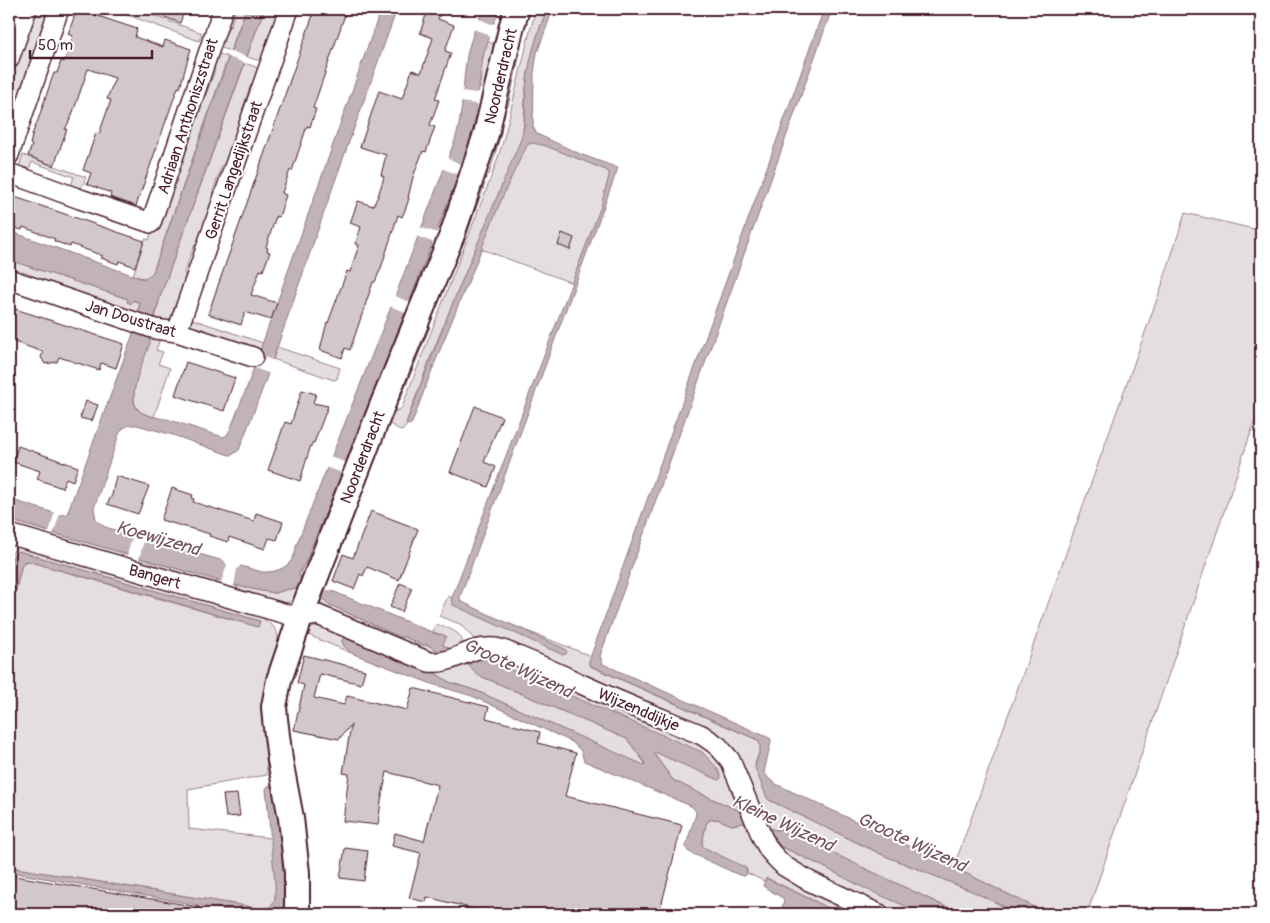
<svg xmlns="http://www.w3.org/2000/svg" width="1270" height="923" font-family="Pangolin,sans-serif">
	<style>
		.green { fill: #e5dee0; stroke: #987e86 }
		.water { fill: #c1b3b6; stroke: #91787e }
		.pier { fill: #fff }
		.building { fill: #d2c7cb; stroke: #4a1f2b }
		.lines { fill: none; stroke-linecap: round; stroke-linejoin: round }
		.minor-casing { stroke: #4a1f2b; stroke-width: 22 }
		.tertiary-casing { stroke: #4a1f2b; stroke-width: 28 }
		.minor { stroke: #fff; stroke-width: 19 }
		.tertiary { stroke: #fff; stroke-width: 24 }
		.labels { text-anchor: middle; stroke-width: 4; stroke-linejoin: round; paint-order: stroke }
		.street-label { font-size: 16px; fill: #4a1f2b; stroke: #fff }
		.water-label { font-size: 18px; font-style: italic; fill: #74535c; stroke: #fff }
	</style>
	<rect width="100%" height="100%" fill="#fff"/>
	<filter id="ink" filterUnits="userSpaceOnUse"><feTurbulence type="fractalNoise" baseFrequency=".02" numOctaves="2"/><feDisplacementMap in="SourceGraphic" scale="10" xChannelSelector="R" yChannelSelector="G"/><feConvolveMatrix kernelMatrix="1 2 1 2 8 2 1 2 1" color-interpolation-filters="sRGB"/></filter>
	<g filter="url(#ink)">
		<!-- green -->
		<path class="green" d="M37,9H50L9,139V74L24,31L30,28Z
			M111,9H148L147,13L202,33L199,41Z
			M236,9H246L230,51L216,46L222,29L230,27Z
			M264,9H282L264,62L247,57Z
			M536,9H547C538,32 530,56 527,81C524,98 525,115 523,132L615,171L572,283L476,247L431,356L406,423L407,425L402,431L388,423L390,410C395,412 399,411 402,407L492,175L503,142L530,31Z
			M487,41L498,46L488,88H479L483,56Z
			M214,52L228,57L153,272C146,280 141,278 133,275L145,239L149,240L152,231L162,219L172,193L170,192L175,179H176L186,152L184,151L189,138H190L200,111L199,110L197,100L204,96L205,97L215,70L210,63Z
			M518,52L520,53L508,107L501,106L512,56Z
			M245,63L261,69L257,81L251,84L242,110L245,116L229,162L222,165L213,191L216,197L200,243L194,246L184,273L187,279L174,317C165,323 164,322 155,319L160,297Z
			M500,129H502L501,134L489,175L482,173L494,133Z
			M23,155L86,177L81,189L73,187H70L74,177L32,162L28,172L18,169Z
			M457,180L462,182L444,231L437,228Z
			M479,182L485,184L464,242L457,239Z
			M1185,213L1254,229L1261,232V403L1087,914H1052L1036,908L949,865L953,864L957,858L1162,285Z
			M430,248L436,250L416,299L411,297Z
			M9,260L128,299L127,302L132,300L140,303L137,313L9,272Z
			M403,317L408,319L376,394L374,392Z
			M192,319L263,343L259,355L189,327Z
			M428,326L430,327L400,400L397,402H394L421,329Z
			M149,336L160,339L156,350L163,352L158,364L170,368L154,417C148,415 141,414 137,408C127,397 145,350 149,336Z
			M277,347L340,368L337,379L334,380L273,359Z
			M368,407L372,410L353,459L347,461L353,441Z
			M341,475L345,480L302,582L299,574L306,561Z
			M9,520L47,531L44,535L9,527Z
			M54,533L128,554H122L121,559L53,537Z
			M16,547L261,617L273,626L277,632L278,637V644L270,671L265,732L267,775L188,789L189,829L271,838C273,852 278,891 274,902C273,904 271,906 269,908L264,909L9,867V620L22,564L27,561L31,562L258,627L260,621L18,551L15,553L12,558H9Z
			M139,558L221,581V582L216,581L215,586L137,564Z
			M233,585L262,591L275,593L289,589L300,588C299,591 299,593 297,596C286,612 252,597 237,592L238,587Z
			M317,596L323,598L328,604L400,637H405L422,645H428L439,652L440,651L447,654L435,656L324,607L317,599Z
			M448,596L494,618L591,656L589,662L590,666L755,739L760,743L761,747L755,764L767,798L769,800L883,855L974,892L1019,914H961L782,829L775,830L763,826L734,756L479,641L473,638L460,624L439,616Z
			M436,624C449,629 463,631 463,647L454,651L443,645L442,644L446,636L433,632Z
			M321,625L460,661L470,666L473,671L478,675L627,739L645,763L644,766L506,704L477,691L449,682L432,671H424L396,658L343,639L342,641L344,646L351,653L306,634L309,629Z
			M489,653L644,716L718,753L744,818L738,810L731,807L697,792L673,780L654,754L655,751L670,759L537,681L482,658L472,660Z
			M717,819L732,825L742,823L752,827L845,905L844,909L848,910V914H841L767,878L764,881L747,873V870L705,848L702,845L706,824L709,820Z
			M766,832L773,835L780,846L910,908L928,914H890L803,873L794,868Z"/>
		<!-- water -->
		<path class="water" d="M246,9H264L160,297L149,336L150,343C145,358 125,398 138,410C145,416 156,417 164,419H167L223,437L227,435L230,430L247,387L381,9H397L335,181L264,385L239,450L232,455H229L173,435L137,425H130L123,428L119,434L94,508L96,520L105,527L262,572C279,573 295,565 296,546L393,302L455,140C464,113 462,84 467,56C470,40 477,24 483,9H499L483,56L475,121L469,146L457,179L379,380L353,441L341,475L306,561L299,574L302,582L300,588L289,589L275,593L262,591L233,585L9,520V499L61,515L67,514L134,331L140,303L133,300L131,304L127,302L128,299L9,260V231L143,279L148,277L153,272Z
			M547,9H553L537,53L534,73L533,127L537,134L580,154L618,168L460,597V600L464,603L565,649L567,653L563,655L453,605L451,600L601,206L609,176V173L606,170L546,146L533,143L529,144L527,146C506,185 490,227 474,268C452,319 431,371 412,423L409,425L406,424L449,312L521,139C527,120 524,100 527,80C530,55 538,32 547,9Z
			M824,9H832L624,589L600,656L603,664L767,737L771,739V742L764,772L769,779L778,785L949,865L1036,908L1052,914H1019L974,892L883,855L769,800L767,798L755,768C755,759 764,750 758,740L589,665V661Z
			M18,551L260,621L258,627L153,596L27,561L24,562L21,567L9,620C9,604 4,560 18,551Z
			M325,591H332L439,635L440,634L446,636L443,645L472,660L482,658L495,663L702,752C709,760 720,768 721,778L719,780L670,759L655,752L654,754L673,780L697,792L731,807L738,810L744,818L775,830L782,829L961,914H928L910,908L866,889L822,866L780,846L773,835L742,823L732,825L717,819L709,820L706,824L702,845L705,848L746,868L747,873L745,876L739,875L689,852L685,848L696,814L695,810L691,806L584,761L581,751L572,742L472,696L432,684L351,653L344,646L342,641L343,639L345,638L396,658L424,671H432L449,682L477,691L506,704L644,765L645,763L627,739L478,675L473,671L469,665L440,651L439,652L428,645H422L405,637H400L328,604L323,598Z
			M270,785C282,799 284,874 285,895C285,902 284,907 285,914H257L221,909L9,872V867L264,909L269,908L273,903L275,899V883L266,789L268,786Z
			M766,878L841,914H818L805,908H801L798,909L796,914H781L784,899L763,886Z"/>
		<!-- pier -->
		<path class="pier" d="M477,18L491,24L497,23L491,39L487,34L473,29Z
			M228,50L249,58L247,64L226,56Z
			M461,91L476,93L481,91L479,107L475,104L461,102L460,103Z
			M446,157L460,164L465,163L460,179L457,174L443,169H441Z
			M419,227L435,232H439L434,245L432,242L416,236Z
			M393,295L407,301L413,300L407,316L403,311L389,306Z
			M256,354L275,361L271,374L252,367Z
			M330,456L344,462L350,461L343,477L340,472L325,467Z
			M55,511L60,513L53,535L49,533Z
			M133,533L145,536L139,560L127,556Z
			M223,559L242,564L237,569L234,585V587L220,583L221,582L227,565Z"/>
		<!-- building -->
		<path class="building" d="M77,9L137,29L135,37L163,47L165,40L191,49L187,62L180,88L178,87L136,206L110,197L111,193L87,184L91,173L83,170L96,133L99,134L111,100L107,99L115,78L88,69L71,118L65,129H67L54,166L28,156L32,145L30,144L33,132L38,120L50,84L54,73H57L61,61L64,62L73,36L68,34Z
			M146,9H185L180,23L146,10Z
			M315,9H347L313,108L316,109L310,127L307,126L292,171L290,170L282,193L286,195L279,217L276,216L266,247L268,248L267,251L270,252L263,271L260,270L251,295L277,303L271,320L245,312L241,325L208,314Z
			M428,9L441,12L438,19L454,25L445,51L451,53L435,99L439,100L430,125L435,127L426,152L423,151L413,177L408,198H409L407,205L402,217L398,215L381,268L375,282H373L350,350L345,348L342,358L320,350L327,322L328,323L347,271L350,272L359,245L355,244L361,227L350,223L358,201L373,206L378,196L384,177L381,175L386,155L360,147L379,91L402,99L412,70L421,73L433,38L420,33Z
			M9,195L144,241L135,267L119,261L118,264L101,258L103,256L71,244L70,247L54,241L55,239L23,227L22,230L9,226Z
			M562,233L574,238L570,250L558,245Z
			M9,307L124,344L116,368L101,363L99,370L59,357L57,362L45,364L41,357L43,352L9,340Z
			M186,362L235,378L224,411L175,395Z
			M302,390L316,394L313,403L328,406L314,443L313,442L310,448L300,481L268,470L285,422L291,424Z
			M86,401L98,405L92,421L80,418Z
			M475,406L502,417L484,462L496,467L488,487L450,472Z
			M18,446L78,467L73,481L66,478L62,488L37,479L40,471L13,462Z
			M116,476L149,486L138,514L107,504L112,495Z
			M172,488L193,495L192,498L194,499L193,502L254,521L256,513L283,522L277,540L269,538L265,549L229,537L228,542L209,536L210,534L161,520Z
			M371,511L418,529L399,580L367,567L363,576L360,574L354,589L333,581L343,554L353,558Z
			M400,583L412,588L402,612L390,607Z
			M304,655L365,670L361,684L320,674L314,698L344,705L347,696L407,710L413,688L489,707L486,718L540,732L538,743L576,753L565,796L682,825L659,914H493L427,897L426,902L409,898L421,853L392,846L395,833L424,841L438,785L387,772L381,801L378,825L343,821L349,774L343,773L351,725L339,739L294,730L304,685L297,683Z
			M237,794L240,816L226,817L223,795Z
			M345,848L368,851L364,881L340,878Z
			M9,875L199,907L198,914H9Z"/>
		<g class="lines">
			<!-- minor casing -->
			<g class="minor-casing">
				<path id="minor" d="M9,59L27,9
					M9,155L59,9
					M9,173L80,199L151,223L223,9
					M9,279L155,329L177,332L253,357
					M177,332L289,9
					M9,534L300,618L318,615L429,662C454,665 469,645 495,648C504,649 512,654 520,657C540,665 560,674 579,683C620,702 661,718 702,735L718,746L730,760L762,837L769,850L776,858L784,866L809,881L879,914"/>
			</g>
			<!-- tertiary casing -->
			<g class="tertiary-casing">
				<path id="tertiary" d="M297,914V873L291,818L280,760L275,719L274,707L279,680L300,618L382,406L452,235L486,134L512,25L517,9"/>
			</g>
			<!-- minor -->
			<use href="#minor" class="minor"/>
			<!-- tertiary -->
			<use href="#tertiary" class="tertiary"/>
		</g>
	</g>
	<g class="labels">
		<!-- street labels -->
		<g class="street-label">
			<text transform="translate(500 76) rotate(-77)" y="6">Noorderdracht</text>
			<text transform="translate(187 116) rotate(-72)" y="6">Adriaan Anthoniszstraat</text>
			<text transform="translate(233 170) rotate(-71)" y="6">Gerrit Langedijkstraat</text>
			<text transform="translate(131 318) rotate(17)" y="6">Jan Doustraat</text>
			<text transform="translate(362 457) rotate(-69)" y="6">Noorderdracht</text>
			<text transform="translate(155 576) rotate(16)" y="6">Bangert</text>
			<text transform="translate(639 709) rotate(23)" y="6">Wijzenddijkje</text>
		</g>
		<!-- water labels -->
		<g class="water-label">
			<text transform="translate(158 538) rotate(16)" y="6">Koewijzend</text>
			<text transform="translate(518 668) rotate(25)" y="6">Groote Wijzend</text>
			<text transform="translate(783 823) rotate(25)" y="6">Kleine Wijzend</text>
			<text transform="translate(912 842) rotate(25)" y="6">Groote Wijzend</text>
		</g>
	</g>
	<!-- margin -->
	<rect width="1270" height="923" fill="none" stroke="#fff" stroke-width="30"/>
	<rect x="15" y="15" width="1240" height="893" fill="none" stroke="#4a1f2b" stroke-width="2" filter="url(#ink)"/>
	<!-- scale -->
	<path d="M30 50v8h122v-8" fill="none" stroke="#4a1f2b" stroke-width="2.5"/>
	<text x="38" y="50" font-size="15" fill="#4a1f2b" stroke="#ffffff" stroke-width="4" paint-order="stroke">50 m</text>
</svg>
